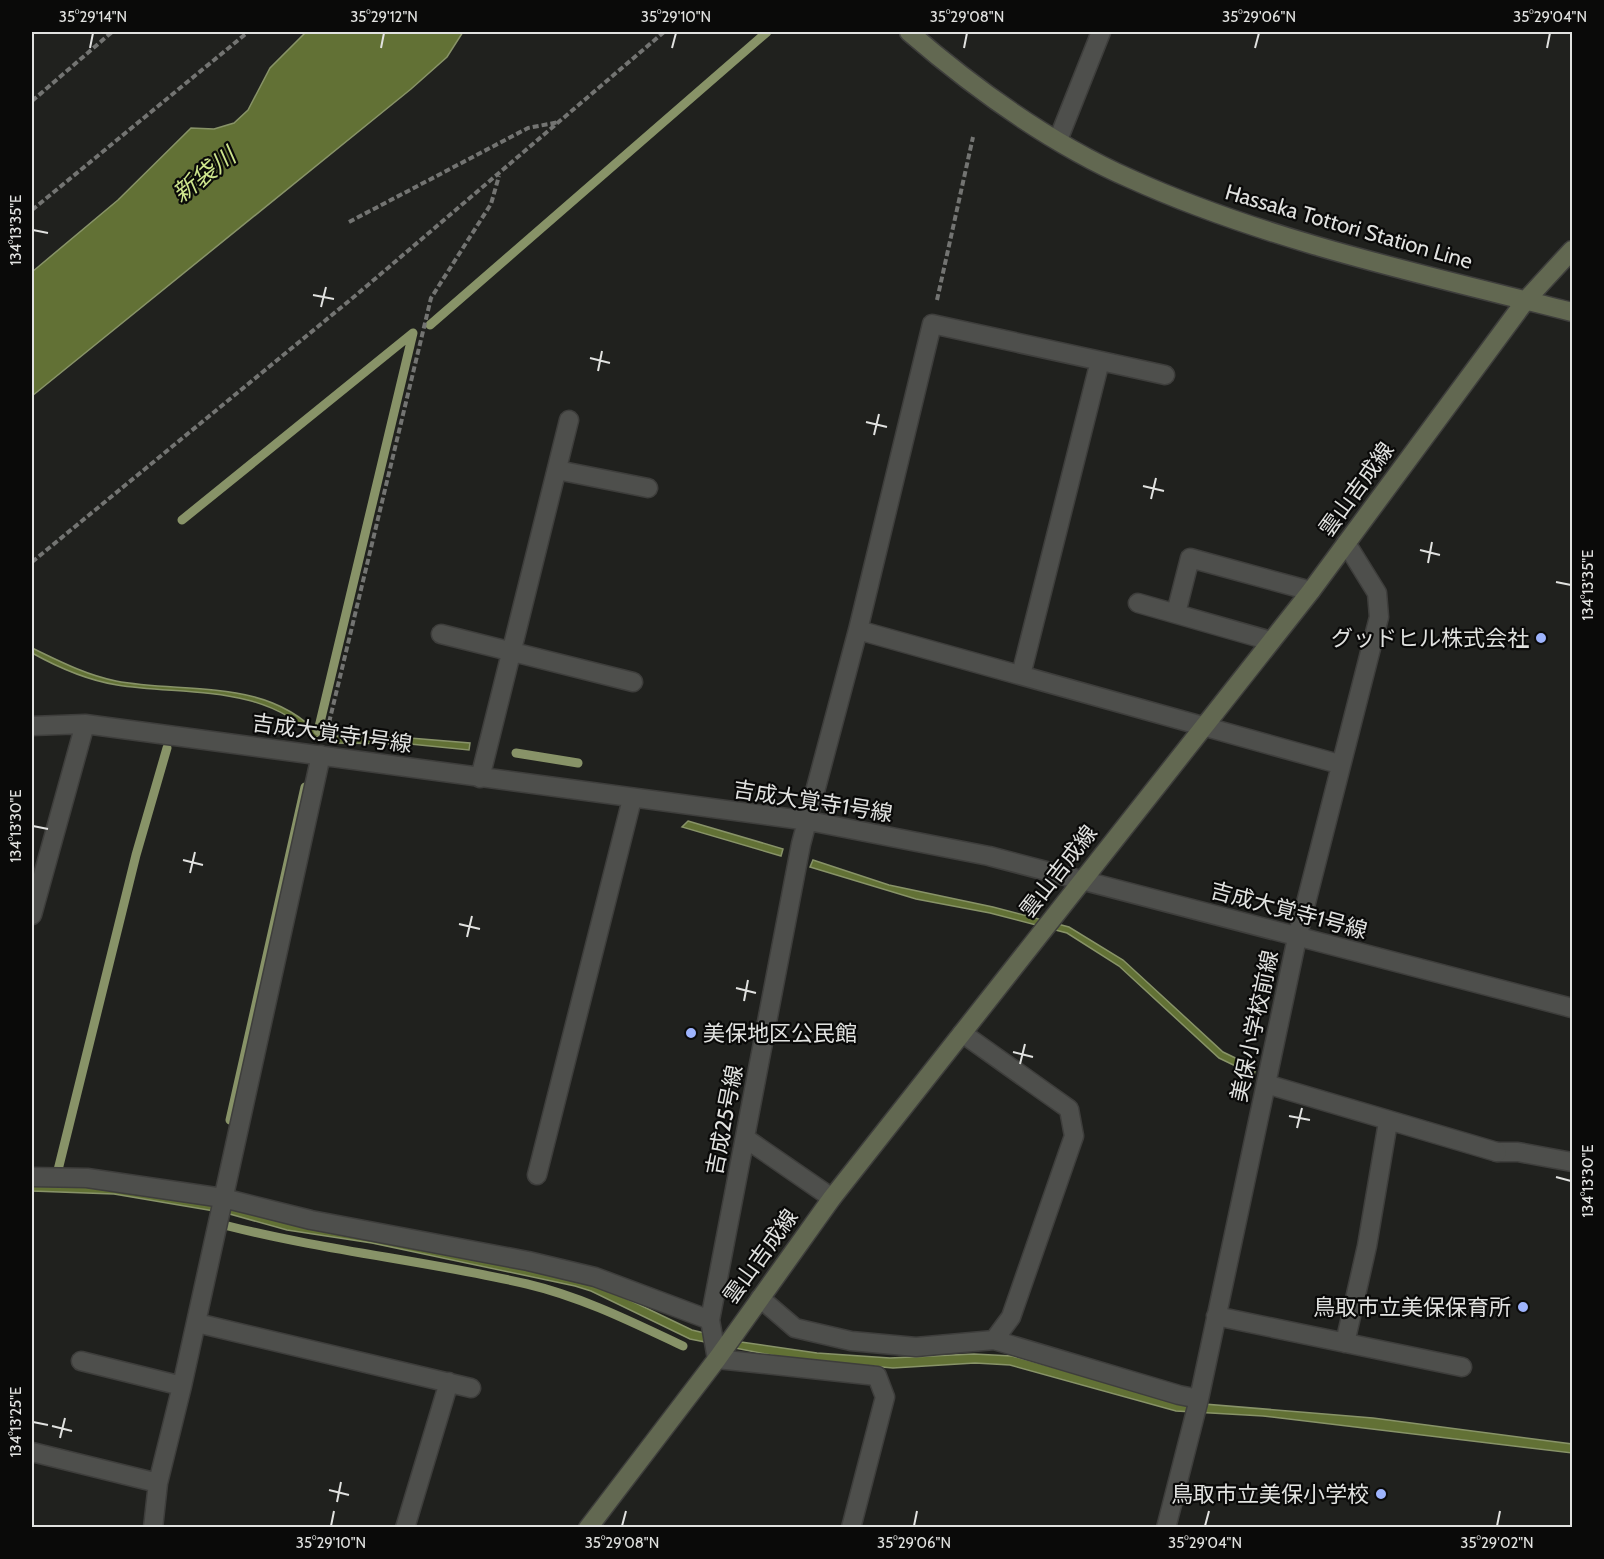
<svg xmlns="http://www.w3.org/2000/svg" width="1604" height="1559" font-family="Cabin,'Noto Sans JP',sans-serif">
	<style>
		.water { fill: #627135; stroke: #889368; stroke-width: 1.5 }
		.lines { fill: none; stroke-linecap: round; stroke-linejoin: round }
		.stream { stroke: #889368; stroke-width: 9 }
		.lane-casing { stroke: #3e3e3c; stroke-width: 21 }
		.street-casing { stroke: #3e3e3c; stroke-width: 21 }
		.secondary-casing { stroke: #3e3e3c; stroke-width: 21 }
		.path { stroke: #737472; stroke-width: 4; stroke-dasharray: 6 3; stroke-linecap: butt }
		.lane { stroke: #4e4f4c; stroke-width: 18 }
		.street { stroke: #4e4f4c; stroke-width: 18 }
		.secondary { stroke: #626851; stroke-width: 18 }
		.ticks { fill: none; stroke: #e1e2e0; stroke-width: 2 }
		.poi-dot { fill: #9eb4fd; stroke: #0a0a09; stroke-width: 2 }
		.labels { text-anchor: middle; stroke-width: 4.5; stroke-linejoin: round; paint-order: stroke }
		.street-label { font-size: 22px; fill: #e1e2e0; stroke: #0a0a09 }
		.poi-label { font-size: 22px; fill: #e1e2e0; stroke: #0a0a09; text-anchor: end }
		.water-label { font-size: 24px; font-style: italic; fill: #cee58d; stroke: #0a0a09 }
		.neatline { fill: none; stroke: #e1e2e0; stroke-width: 2 }
		.ticks-label { font-size: 15px; text-anchor: middle; fill: #e1e2e0 }
	</style>
	<rect width="100%" height="100%" fill="#20211e"/>
	<!-- water -->
	<path class="water" d="M306,32H463L447,57L411,89L32,396V272L118,200L191,128L214,129L234,123L248,110L270,68Z
		M32,648C59,661 86,675 116,681C184,694 267,677 319,735L315,738C263,683 184,696 117,685C86,680 59,668 32,653Z
		M334,736L410,738L470,743L469,750L410,744L334,743Z
		M688,821L783,849L781,856L682,827Z
		M813,860L889,885L993,907L1069,927L1123,960L1223,1052L1256,1068L1254,1075L1219,1058L1119,966L1067,933L990,913L916,899L810,867Z
		M32,1182L119,1186L594,1283L692,1330L741,1342L817,1353L890,1358L974,1354L1012,1356L1180,1402L1373,1418L1572,1444V1453L1263,1416L1176,1411L1010,1365L975,1363L893,1368L791,1359L690,1339L591,1291L575,1286L372,1243L287,1230L226,1213L114,1194L32,1191Z"/>
	<g class="lines">
		<!-- stream -->
		<path class="stream" d="M430,325L767,32
			M182,520L413,333
			M318,731L413,333
			M516,753L578,763
			M230,1120L305,787
			M57,1174L136,855L167,748
			M228,1226C327,1251 428,1261 527,1284C582,1297 632,1322 683,1346"/>
		<!-- lane casing -->
		<g class="lane-casing">
			<path id="lane" d="M1497,1152H1518L1572,1162"/>
		</g>
		<!-- street casing -->
		<g class="street-casing">
			<path id="street" d="M1058,140L1101,32
				M557,470L648,488
				M1138,603L1271,641
				M1176,613L1190,558L1311,591
				M858,630L1339,764
				M441,634L633,682
				M1021,675L1100,361
				M32,726L85,724L809,821L989,856L1572,1008
				M480,778L569,420
				M32,915L85,724
				M962,1033L1069,1109L1074,1136L1011,1317L994,1340
				M1266,1084L1497,1152
				M745,1138L832,1198
				M537,1175L632,799
				M32,1177L87,1178L223,1198L311,1220L528,1261L595,1277L710,1320
				M760,1298L795,1328L851,1341L916,1347L994,1340L1179,1395L1199,1399
				M1216,1316L1462,1367
				M197,1323L471,1388
				M1345,1343L1367,1246L1388,1122
				M81,1361L182,1386
				M32,1452L158,1483
				M153,1528L158,1483L182,1386L321,755
				M405,1528L449,1382
				M851,1528L885,1397L877,1376L717,1359L710,1320L801,844L858,630L932,324L1165,375
				M1166,1528L1199,1399L1297,938L1379,617L1377,593L1346,543"/>
		</g>
		<!-- secondary casing -->
		<g class="secondary-casing">
			<path id="secondary" d="M909,32C975,89 1051,144 1131,179C1268,241 1426,275 1572,312
				M588,1528L717,1359L832,1198L1311,591L1526,300L1572,250"/>
		</g>
		<!-- path -->
		<path class="path" d="M32,101L112,32
			M32,210L248,32
			M349,222L528,128L559,122
			M937,300L973,137
			M32,562L355,296L664,32
			M327,731L431,298L491,204L499,176"/>
		<!-- lane -->
		<use href="#lane" class="lane"/>
		<!-- street -->
		<use href="#street" class="street"/>
		<!-- secondary -->
		<use href="#secondary" class="secondary"/>
	</g>
	<!-- ticks -->
	<path class="ticks" d="M90,48L93,33M381,48L384,33M672,48L676,33M964,48L967,33M1255,48L1259,33M1547,48L1550,33M33,230L48,233M313,295L334,299M321,307L326,287M590,358L610,363M598,371L602,351M866,422L887,427M874,435L879,414M1143,486L1164,491M1151,499L1156,478M1420,550L1440,555M1428,563L1432,542M1556,582L1571,585M33,826L48,829M183,860L203,865M190,873L195,852M459,924L480,929M467,937L472,916M736,988L756,993M744,1001L748,980M1013,1052L1033,1057M1020,1064L1025,1044M1289,1116L1310,1120M1297,1128L1302,1108M1556,1177L1571,1181M33,1422L48,1425M52,1426L72,1431M60,1438L65,1418M329,1490L349,1495M337,1502L341,1482M331,1526L334,1511M622,1526L626,1511M914,1526L917,1511M1205,1526L1209,1511M1497,1526L1500,1511"/>
	<!-- markers -->
	<g class="poi-dot">
		<circle cx="1541" cy="638" r="6"/>
		<circle cx="691" cy="1033" r="6"/>
		<circle cx="1523" cy="1307" r="6"/>
		<circle cx="1381" cy="1494" r="6"/>
	</g>
	<g class="labels">
		<!-- street labels -->
		<g class="street-label">
			<text transform="translate(1349 226) rotate(16)" y="8">Hassaka Tottori Station Line</text>
			<text transform="translate(1356 489) rotate(-54)" y="8">雲山吉成線</text>
			<text transform="translate(332 733) rotate(8)" y="8">吉成大覚寺1号線</text>
			<text transform="translate(813 801) rotate(9)" y="8">吉成大覚寺1号線</text>
			<text transform="translate(1058 871) rotate(-52)" y="8">雲山吉成線</text>
			<text transform="translate(1289 910) rotate(15)" y="8">吉成大覚寺1号線</text>
			<text transform="translate(1254 1026) rotate(-78)" y="8">美保小学校前線</text>
			<text transform="translate(724 1120) rotate(-79)" y="8">吉成25号線</text>
			<text transform="translate(760 1256) rotate(-54)" y="8">雲山吉成線</text>
		</g>
		<!-- poi labels -->
		<g class="poi-label">
			<text x="1529" y="646">グッドヒル株式会社</text>
			<text x="703" y="1041" text-anchor="start">美保地区公民館</text>
			<text x="1511" y="1315">鳥取市立美保保育所</text>
			<text x="1369" y="1502">鳥取市立美保小学校</text>
		</g>
		<!-- water labels -->
		<g class="water-label">
			<text transform="translate(204 175) rotate(-38)" y="8">新袋川</text>
		</g>
	</g>
	<!-- border -->
	<rect width="1604" height="1559" fill="none" stroke="#0a0a09" stroke-width="66"/>
	<rect x="33" y="33" width="1538" height="1493" class="neatline"/>
	<g class="ticks-label">
		<text x="93" y="22">35°29'14"N</text>
		<text x="384" y="22">35°29'12"N</text>
		<text x="676" y="22">35°29'10"N</text>
		<text x="967" y="22">35°29'08"N</text>
		<text x="1259" y="22">35°29'06"N</text>
		<text x="1550" y="22">35°29'04"N</text>
		<text transform="translate(16 230) rotate(-90)" y="5">134°13'35"E</text>
		<text transform="translate(1588 585) rotate(-90)" y="5">134°13'35"E</text>
		<text transform="translate(16 826) rotate(-90)" y="5">134°13'30"E</text>
		<text transform="translate(1588 1181) rotate(-90)" y="5">134°13'30"E</text>
		<text transform="translate(16 1422) rotate(-90)" y="5">134°13'25"E</text>
		<text x="331" y="1548">35°29'10"N</text>
		<text x="622" y="1548">35°29'08"N</text>
		<text x="914" y="1548">35°29'06"N</text>
		<text x="1205" y="1548">35°29'04"N</text>
		<text x="1497" y="1548">35°29'02"N</text>
	</g>
</svg>
